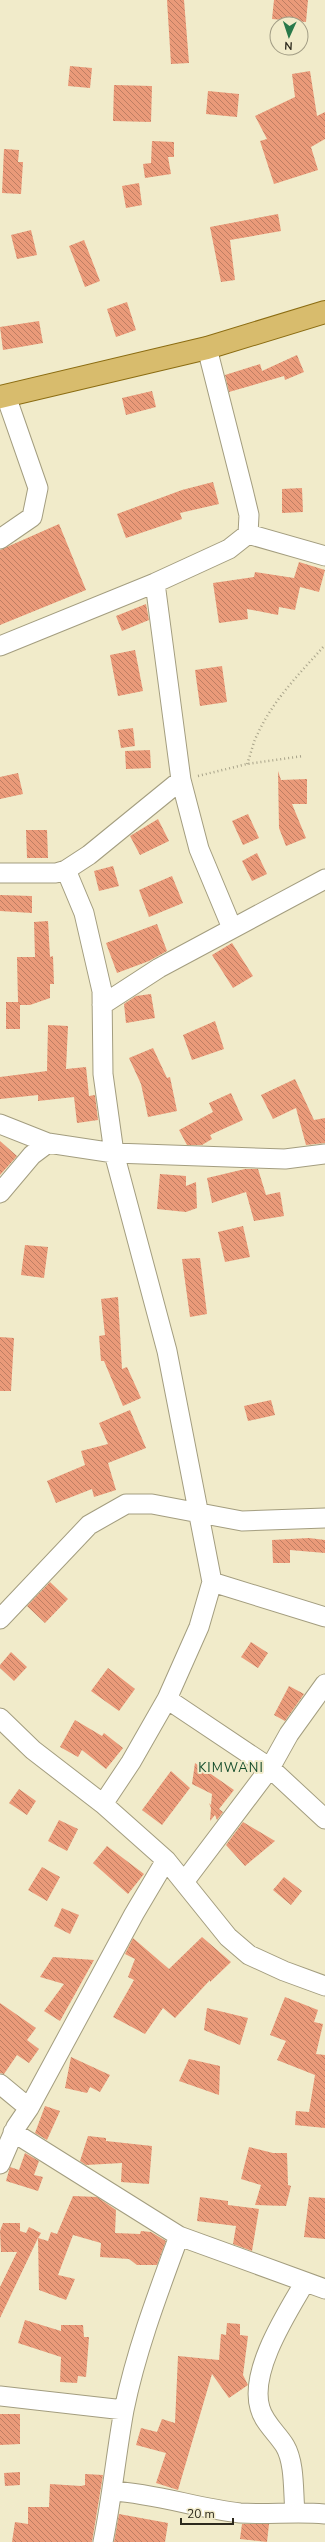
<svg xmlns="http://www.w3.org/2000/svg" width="325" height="2542" font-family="'Nunito Sans',sans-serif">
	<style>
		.building { fill: url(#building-back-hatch) }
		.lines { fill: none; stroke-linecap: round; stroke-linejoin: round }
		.minor-casing { stroke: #a39d7f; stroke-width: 21 }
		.major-casing { stroke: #8b6c12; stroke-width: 24 }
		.path { stroke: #a8a38a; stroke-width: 2.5; stroke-dasharray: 1 3; stroke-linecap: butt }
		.minor { stroke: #fff; stroke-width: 19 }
		.major { stroke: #d8bc6d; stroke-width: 22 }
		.labels { text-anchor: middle; stroke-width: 4; stroke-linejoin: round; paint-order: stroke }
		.quarter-label { font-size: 13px; letter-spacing: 1px; fill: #144c2c; stroke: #f1ebca }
	</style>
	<defs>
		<pattern id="building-back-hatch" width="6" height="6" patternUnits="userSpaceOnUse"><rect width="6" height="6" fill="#ea9a79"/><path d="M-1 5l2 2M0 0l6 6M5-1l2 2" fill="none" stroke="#be7e63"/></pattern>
	</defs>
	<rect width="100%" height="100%" fill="#f1ebca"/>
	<!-- building -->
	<path class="building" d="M167,0H184L189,63L171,64Z
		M274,0H308L306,22L272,19Z
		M70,66L92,68L90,88L68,86Z
		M310,71L317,116L325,112V139L311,147L318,170L274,184L260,141L267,139L255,116L295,97L292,74Z
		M114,85L152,86L151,122L113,121Z
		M208,91L239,94L237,117L206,114Z
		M152,141L174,142V157H168L171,174L145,178L143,164L151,163Z
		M4,149L19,150L18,162H23L21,194L2,193Z
		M139,183L142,205L126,208L122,186Z
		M278,214L281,231L230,240L235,280L221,282L210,227Z
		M31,230L37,255L17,259L11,235Z
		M84,240L100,281L85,287L69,246Z
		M127,302L136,330L116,337L107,309Z
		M39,321L43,343L3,350L0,327Z
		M297,355L304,372L285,380L284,376L229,392L225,375L260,364L262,371Z
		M152,391L156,407L126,415L122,398Z
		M213,482L219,504L180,513L182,519L126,538L117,514L182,490Z
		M302,488L303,512L282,513V489Z
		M59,524L86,590L0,625V550Z
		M299,562L325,570L319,592L300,587L295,610L279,607L278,615L247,609L248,619L219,623L213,583L254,577L255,572L294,578Z
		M146,604L149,620L122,631L116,616Z
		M135,650L143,691L118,696L110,655Z
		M222,666L227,702L200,706L195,670Z
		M133,728L135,746L121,748L118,730Z
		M150,750L151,768L126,769L125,751Z
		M278,771L281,780L307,779V804H292L306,838L286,846L279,828Z
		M18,773L23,794L0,799V777Z
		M248,814L259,838L243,845L232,821Z
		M158,819L169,841L140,855L130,836Z
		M26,830H47L48,858H27Z
		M257,853L267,874L252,881L242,861Z
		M113,866L119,886L99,891L94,871Z
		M172,876L183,903L149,917L139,890Z
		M0,895L32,896V913L0,911Z
		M48,921L50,957L53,956L54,984H50V998L30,1005H20V1029H6V1002H18L17,957H35L34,922Z
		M157,924L167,951L149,961L117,973L106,943Z
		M232,943L253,976L233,988L212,955Z
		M151,994L155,1018L126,1023L124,1004L136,996Z
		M215,1021L224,1049L192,1060L183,1035Z
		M48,1025L68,1026L66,1069L86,1067L89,1096L95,1095L98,1120L77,1123L74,1097L38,1101V1095L0,1099V1077L47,1071Z
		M153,1048L167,1078L170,1077L177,1111L148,1117L141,1084L129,1058Z
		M295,1079L314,1120L325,1118V1143L306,1145L296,1108L273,1119L261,1095Z
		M231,1093L243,1120L210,1135L212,1139L202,1145H187L179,1130L213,1112L209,1103Z
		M0,1141L17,1156L0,1175Z
		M245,1169H258L266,1195L280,1192L284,1216L254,1221L246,1192L212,1203L207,1178Z
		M160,1174L186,1176V1186L196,1182L197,1208L186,1212L157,1209Z
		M243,1226L250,1257L225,1262L218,1232Z
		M25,1245L48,1247L44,1278L21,1275Z
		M200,1258L207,1314L190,1317L182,1259Z
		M118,1297L122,1369L127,1367L141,1398L123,1406L104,1361H101L99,1336L105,1335L101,1299Z
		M0,1337L14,1338L11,1391H0Z
		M271,1400L275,1415L248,1421L244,1406Z
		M130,1410L146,1448L108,1463L116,1490L94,1497L92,1489L56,1503L47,1481L85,1465L81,1451L108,1444L99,1423Z
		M309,1538L325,1540V1553L290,1550V1563H273L272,1540Z
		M50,1582L68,1599L45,1623L27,1606Z
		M251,1642L268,1653L258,1668L241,1657Z
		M11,1652L27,1667L14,1681L0,1668V1665Z
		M108,1668L135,1689L119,1711L91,1691Z
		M289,1686L304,1694L285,1721L274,1715Z
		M75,1720L102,1736L104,1733L123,1748L106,1769L82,1750L78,1757L60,1747Z
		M195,1763L234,1790L219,1809L223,1812L217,1820L215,1815L210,1821L211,1808L209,1803L211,1805L212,1794L192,1784Z
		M171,1771L190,1788L162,1825L142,1810Z
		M19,1789L36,1801L27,1815L9,1803Z
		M59,1820L78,1829L67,1851L48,1841Z
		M243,1822L275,1841L245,1866L226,1845Z
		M107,1846L144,1874L128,1894L93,1863Z
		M42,1867L60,1877L47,1901L28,1890Z
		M284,1877L302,1891L291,1905L273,1890Z
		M62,1908L79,1915L70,1934L54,1926Z
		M202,1937L231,1962L210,1982V1980L175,2018L163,2008L145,2034L113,2017L134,1980L128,1977L135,1959L125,1954L133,1938L169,1969Z
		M53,1957L94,1960L60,2021L44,2011L64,1984L40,1977Z
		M285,1997L318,2010L314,2022L323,2024L316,2054L325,2055V2128L295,2125L296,2111L309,2112L315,2075L277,2060L286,2041L270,2035Z
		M0,2003L36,2028L27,2040L39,2049L29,2063L17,2055L4,2074L0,2073Z
		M207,2008L248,2018L240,2045L204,2030Z
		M71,2057L110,2075L100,2092L90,2087L87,2093L65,2088Z
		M189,2059L220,2066L219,2095L179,2081Z
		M45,2106L60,2111L47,2140L35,2133Z
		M88,2136L106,2138V2141L152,2146L149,2184L121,2182L122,2163L86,2165L80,2161Z
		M249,2147L273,2153H287L288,2185L291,2186L286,2206L255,2205L261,2185L241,2179Z
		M25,2153L39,2161L34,2175L43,2177L38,2191L6,2181L10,2167L19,2170Z
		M73,2196L97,2197L116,2210L115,2233L140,2234L141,2231L151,2232L166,2241L157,2265H137L129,2259L100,2257L101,2243L73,2235L58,2275L75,2279L66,2300L39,2290L38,2238L0,2318V2287L17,2252H1L0,2231L3,2223H20V2231L26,2233L29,2227L41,2233L38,2238L48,2241L51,2232L57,2234Z
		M200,2197L228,2201V2205L259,2209L252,2251L233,2244L236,2226L197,2221Z
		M309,2197L325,2198V2239L304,2237Z
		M25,2320L61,2331V2325H83L84,2337H89L86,2377L78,2376L77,2383L60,2382L61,2357L18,2343Z
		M227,2323L240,2324V2335L248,2336L243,2375L248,2385L229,2398L212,2374L178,2490L156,2483L166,2453L136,2445L141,2428L157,2432L162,2419L175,2423L178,2356L219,2360L221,2334L226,2335Z
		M0,2414H20V2444L0,2445Z
		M20,2472V2485L5,2486L4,2473Z
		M85,2474L103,2475L92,2542H12L15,2522L28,2524V2507H49L50,2484L81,2486L85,2485Z
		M119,2514L168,2523L165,2542H114Z
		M242,2524H269L267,2542L240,2539Z"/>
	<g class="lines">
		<!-- minor casing -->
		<g class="minor-casing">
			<path id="minor" d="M248,534L325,556
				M0,539L32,517L38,488L6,396
				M155,583L181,780L199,849L232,928
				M0,646L155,583L229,549L248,534L249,515L243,490L207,348
				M66,870L84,913L102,991L103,1074L114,1153L167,1351L212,1582L199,1627L167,1699L131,1762L103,1804
				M0,873H56L66,870L89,855L181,780
				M102,1005L159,968L325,879
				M0,1124L48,1143L114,1153L285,1159L325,1154
				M0,1193L32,1155L48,1143
				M212,1582L325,1617
				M0,1619L89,1525L126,1504H152L242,1521L325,1518
				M167,1699L270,1768L325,1819
				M0,1718L33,1750L103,1804L166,1860L228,1937L249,1955L284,1971L325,1986
				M184,1882L270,1768L289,1734L325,1684
				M0,2084L29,2108
				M13,2132L179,2236L325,2289
				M0,2164L16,2127L29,2108L134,1914L166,1860
				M0,2396L124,2410
				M113,2491C157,2494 197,2508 240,2513C268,2515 297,2511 325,2514
				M295,2512C293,2492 295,2463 285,2446C277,2433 264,2423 260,2408C249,2371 287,2313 305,2282
				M103,2542C112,2498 116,2454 124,2410C136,2351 158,2293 179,2236"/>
		</g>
		<!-- major casing -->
		<g class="major-casing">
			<path id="major" d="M0,397L207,348L325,312"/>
		</g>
		<!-- path -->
		<path class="path" d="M247,764C251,754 253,742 258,733C274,699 301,672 325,645
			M198,776L247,764L303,756"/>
		<!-- minor -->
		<use href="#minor" class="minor"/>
		<!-- major -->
		<use href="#major" class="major"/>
	</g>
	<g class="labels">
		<!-- quarter labels -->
		<g class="quarter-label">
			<text x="231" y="1772">KIMWANI</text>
		</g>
	</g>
	<!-- north arrow -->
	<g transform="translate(289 36) rotate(183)"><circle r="19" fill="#f1ebca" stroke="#a29d85"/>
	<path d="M0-3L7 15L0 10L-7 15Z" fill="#29794a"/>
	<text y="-6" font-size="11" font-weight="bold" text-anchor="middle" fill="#2c291d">N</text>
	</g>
	<!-- scale -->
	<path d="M181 2518v6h52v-6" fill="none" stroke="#2c291d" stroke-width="2"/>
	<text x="187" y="2518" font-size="12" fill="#2c291d" stroke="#f1ebca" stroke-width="3" paint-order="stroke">20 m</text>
</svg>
